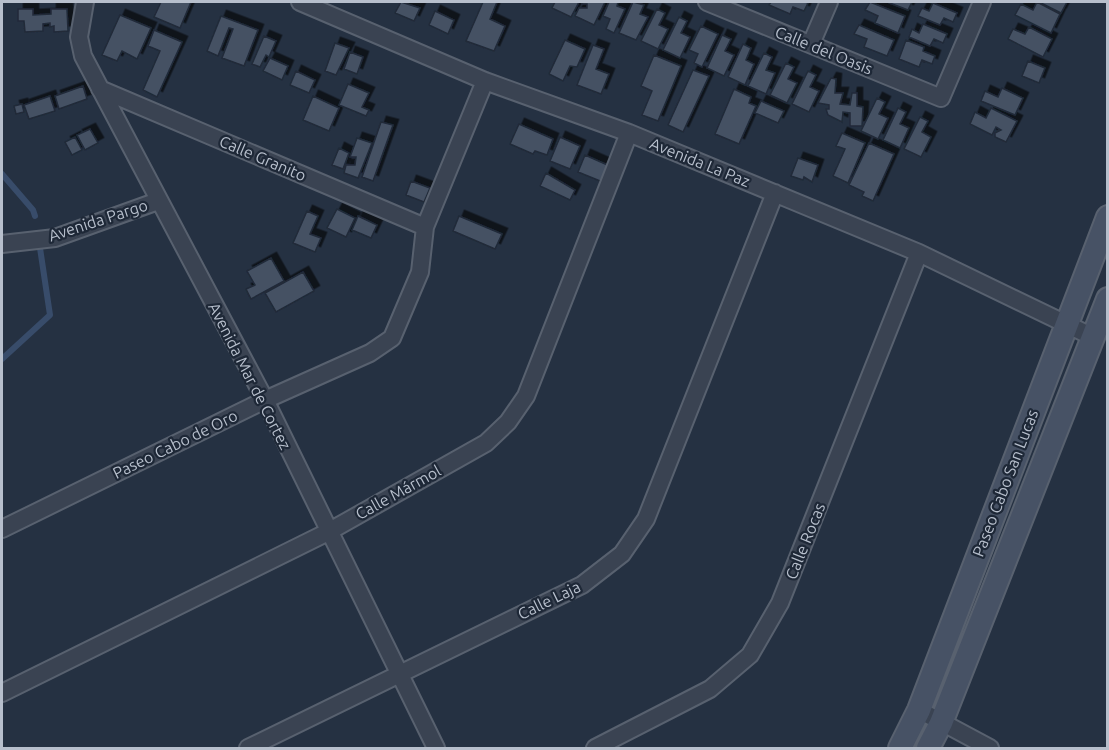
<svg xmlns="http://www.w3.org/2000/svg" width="1109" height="750" font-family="Ubuntu,sans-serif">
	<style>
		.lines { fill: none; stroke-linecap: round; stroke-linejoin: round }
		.stream { stroke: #384c6a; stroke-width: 6 }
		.building { fill: #445164; stroke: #202a39; stroke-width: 1.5; filter: url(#shadow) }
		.street-casing { stroke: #58616f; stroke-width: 20 }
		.secondary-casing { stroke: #58616f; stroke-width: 26 }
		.street { stroke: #3a4352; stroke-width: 16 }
		.secondary { stroke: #475265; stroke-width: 22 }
		.labels { text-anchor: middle; stroke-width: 4.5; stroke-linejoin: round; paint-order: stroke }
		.street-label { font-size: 16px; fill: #b7bfcc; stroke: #1e2837 }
	</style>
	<defs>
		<filter id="shadow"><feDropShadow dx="5.5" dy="-5.5" stdDeviation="0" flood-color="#0009"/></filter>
	</defs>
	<rect width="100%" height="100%" fill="#253142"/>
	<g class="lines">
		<!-- stream -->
		<path class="stream" d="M2,174L33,210L35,216
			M2,359L50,315L40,248"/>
	</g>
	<!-- building -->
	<path class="building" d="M161,2H191L180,28L154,17Z
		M401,2L420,8L414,21L395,13Z
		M483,2H497L490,19L505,26L494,51L466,41Z
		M555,2H579L571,17L552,8Z
		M583,2H605L594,25L575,16L579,8H587V4H582Z
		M609,2H618L617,6L625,9L614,33L606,29L610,19L603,16Z
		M633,2L644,5L640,14L648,17L636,40L619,33Z
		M771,2H805L808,3L804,11L793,7L790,14L769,5Z
		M870,2L905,16L898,33L875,23L878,16L865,10Z
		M887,2H912L908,10Z
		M1037,2L1060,14L1051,33L1015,15L1021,4L1033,10Z
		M1039,2H1067L1061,13Z
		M933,3L957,13L953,22L944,18L940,25L918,16L922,8L929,11Z
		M18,9H33V15L51,14V9H67L68,31L54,32V26L50,27V23L43,24V31L25,32L24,21H18Z
		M657,9L665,13L659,25L668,29L658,49L641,41Z
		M435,11L454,20L448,34L429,25Z
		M120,15L151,28L137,59L122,51L117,61L102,55Z
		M221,16L258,30L244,66L222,58L233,29L229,28L218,56L207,51Z
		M679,17L687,21L681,33L690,37L680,58L663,50Z
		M923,24L947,34L943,43L934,39L930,46L909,37L912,29L919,33Z
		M859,25L894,40L887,56L864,47L867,39L854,34Z
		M701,26L718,34L702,67L694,63L698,54L689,50Z
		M1029,27L1052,39L1043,57L1008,39L1013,29L1025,34Z
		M154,30L182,42L157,97L143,90L160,51L148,46Z
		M722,35L731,39L725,51L734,55L724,76L707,68Z
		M264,36L276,41L269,57L266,55L260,67L252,64Z
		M565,40L585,49L577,67L570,66L563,81L549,74Z
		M906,40L924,47L923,51L935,56L932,64L922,60L919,67L899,59Z
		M335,43L349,48L336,75L325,71Z
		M743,44L751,48L746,60L754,64L745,85L728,77Z
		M593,45L604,49L596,69L609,74L601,94L577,85Z
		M350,52L363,57L357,74L344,69Z
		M764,53L772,57L766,70L775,73L766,94L748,86Z
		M654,55L681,66L658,121L642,115L652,91L641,86Z
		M270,58L288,66L282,80L263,71Z
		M1028,61L1045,68L1039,83L1022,76Z
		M786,63L794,67L788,79L797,83L787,103L770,95Z
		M693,70L709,76L683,132L668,125Z
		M296,71L315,80L309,93L290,85Z
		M808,71L816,75L810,87L819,91L809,112L792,104Z
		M831,78L836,79L835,93H843L840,104L850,105L852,93H857V106L863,107L862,126H850V113L843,112L842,122L828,115L826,109H829V105L818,103Z
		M348,84L369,93L362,107L369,110L366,116L339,105Z
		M83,86L87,99L59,109L55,96Z
		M1002,88L1023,98L1015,115L981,101L985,91L998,97Z
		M734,89L751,97L749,103L756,106L739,144L715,134Z
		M50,96L55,111L29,119L24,105Z
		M313,96L339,108L329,131L303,120Z
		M877,98L885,102L879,114L888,118L878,139L861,131Z
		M761,101L784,111L778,123L755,113Z
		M22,104L24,112L16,114L14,106Z
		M898,108L906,112L900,124L909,128L900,148L883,140Z
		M991,108L1017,121L1006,142L995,137V133L1001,130L996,127L992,135L970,124L975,112L986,118Z
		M920,117L928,121L922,132L931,137L921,157L904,149Z
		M381,122L393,125L373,181L362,177Z
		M519,124L553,139L547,155L535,151L533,154L510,144Z
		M90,129L98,143L85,150L77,135Z
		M842,133L865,143L848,183L833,176L845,149L836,146Z
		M75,137L82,150L72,155L65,142Z
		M560,137L580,146L570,169L550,161Z
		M357,138L372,143L358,178L344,173L346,165H355L356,157H350Z
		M869,143L894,154L873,201L862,196L864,192L849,185Z
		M339,148L349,153L343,169L332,165Z
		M585,155L612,167L605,183L578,172Z
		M798,158L818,165L812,182L804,177L803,180L791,176Z
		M546,173L575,190L570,200L540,186Z
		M411,181L430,188L424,202L406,195Z
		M337,209L355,218L346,237L327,228Z
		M307,211L318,216L310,234L321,238L315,252L293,243Z
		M358,216L377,225L371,238L352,230Z
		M459,216L502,234L495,249L453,231Z
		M271,258L284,281L251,299L246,289L255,285L247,271Z
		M303,272L314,291L276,312L265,293Z"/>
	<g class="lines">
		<!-- street casing -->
		<g class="street-casing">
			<path id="street" d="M85,2L79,37L83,56L265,400L436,748
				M300,2L485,81L629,133L919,253L1093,337
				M707,2L941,98L982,2
				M811,44L829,2
				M100,89L425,227
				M2,244L55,238L158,201
				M2,529L265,400L370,353L392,338L420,272L425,227L485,81
				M2,693L328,532L486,443L508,422L526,396L629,133
				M919,710L990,748
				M248,748L582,585L622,554L646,519L775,193
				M595,748L710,689L750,655L780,603L919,253"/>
		</g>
		<!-- secondary casing -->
		<g class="secondary-casing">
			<path id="secondary" d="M900,748L919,710L1108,217
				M928,748L941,723L1108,299"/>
		</g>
		<!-- street -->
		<use href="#street" class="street"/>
		<!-- secondary -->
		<use href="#secondary" class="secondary"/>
	</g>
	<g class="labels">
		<!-- street labels -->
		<g class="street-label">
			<text transform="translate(824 50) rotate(22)" y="6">Calle del Oasis</text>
			<text transform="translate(263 158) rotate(23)" y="6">Calle Granito</text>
			<text transform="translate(700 162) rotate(22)" y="6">Avenida La Paz</text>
			<text transform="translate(98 220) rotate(-18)" y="6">Avenida Pargo</text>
			<text transform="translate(250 376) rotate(63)" y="6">Avenida Mar de Cortez</text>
			<text transform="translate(175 444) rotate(-26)" y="6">Paseo Cabo de Oro</text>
			<text transform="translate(1005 483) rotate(-69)" y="6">Paseo Cabo San Lucas</text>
			<text transform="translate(398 492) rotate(-29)" y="6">Calle Mármol</text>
			<text transform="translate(805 541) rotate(-68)" y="6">Calle Rocas</text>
			<text transform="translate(549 600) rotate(-26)" y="6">Calle Laja</text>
		</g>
	</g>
	<!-- border -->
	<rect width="1109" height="750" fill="none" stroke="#b7bfcc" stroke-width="6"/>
</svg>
